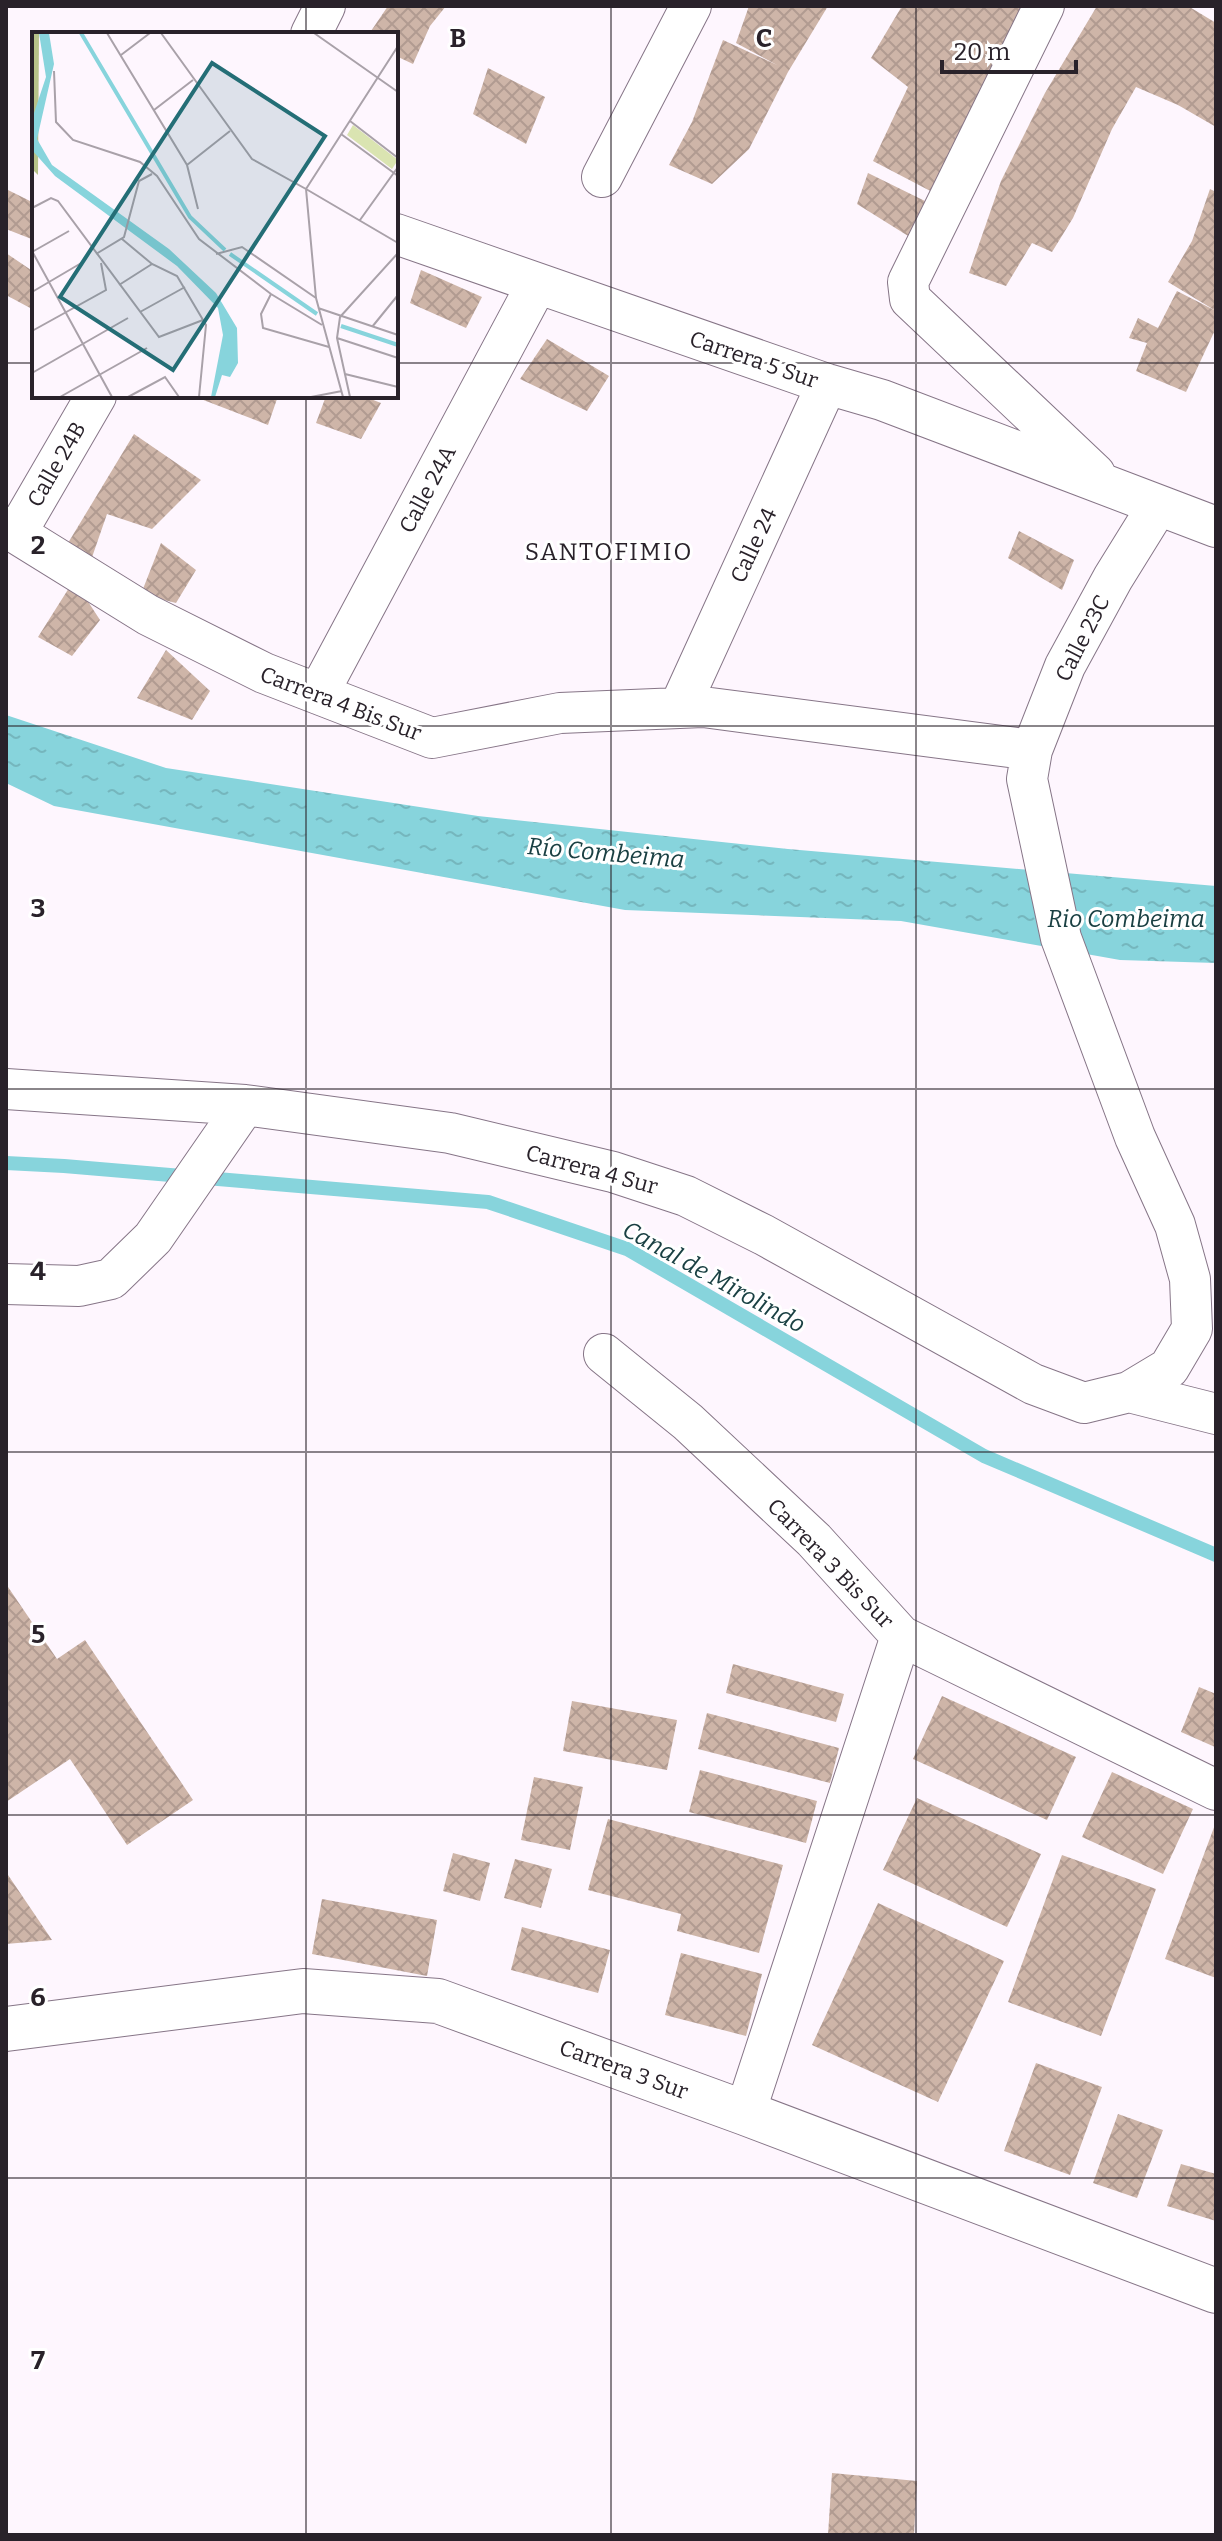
<svg xmlns="http://www.w3.org/2000/svg" width="1222" height="2541" font-family="Bitter,serif">
	<style>
		.water { fill: url(#water-ripples) }
		.lines { fill: none; stroke-linecap: round; stroke-linejoin: round }
		.stream { stroke: #87d4dc; stroke-width: 14 }
		.building { fill: url(#building-cross-hatch) }
		.street-casing { stroke: #867587; stroke-width: 42 }
		.secondary-casing { stroke: #867587; stroke-width: 46 }
		.street { stroke: #fff; stroke-width: 40 }
		.secondary { stroke: #fff; stroke-width: 44 }
		.grid { fill: none; stroke: #29222a; stroke-width: 2; stroke-opacity: 0.55 }
		.labels { text-anchor: middle; stroke-width: 6; stroke-linejoin: round; paint-order: stroke }
		.street-label { font-size: 22px; fill: #29222a; stroke: #fff }
		.neighbourhood-label { font-size: 24px; letter-spacing: 2px; fill: #29222a; stroke: #fff }
		.water-label { font-size: 24px; font-style: italic; fill: #1a4043; stroke: #fff }
		.inset-river { fill: none; stroke: #87d4dc; stroke-width: 4 }
		.inset-road { fill: none; stroke: #a9a1a9; stroke-width: 2 }
		.view { fill: #246e76; fill-opacity: 0.15; stroke: #246e76; stroke-width: 4 }
		.inset-edge { fill: none; stroke: #29222a; stroke-width: 4 }
		.grid-label { font-size: 26px; text-anchor: middle; font-weight: bold; fill: #29222a; stroke: #fff; stroke-width: 6; stroke-linejoin: round; paint-order: stroke }
	</style>
	<defs>
		<pattern id="water-ripples" width="26" height="14" patternUnits="userSpaceOnUse" patternTransform="scale(2)"><rect width="26" height="14" fill="#87d4dc"/><path d="M2 4q2-2 4 0t4 0M15 11q2-2 4 0t4 0" fill="none" stroke="#75b6bd"/></pattern>
		<pattern id="building-cross-hatch" width="8" height="8" patternUnits="userSpaceOnUse" patternTransform="scale(2)"><rect width="8" height="8" fill="#ceb5a8"/><path d="M0 0l8 8M0 8l8-8" fill="none" stroke="#b19b91"/></pattern>
	</defs>
	<rect width="100%" height="100%" fill="#fef6fe"/>
	<!-- water -->
	<path class="water" d="M6,715L166,768L478,816L788,849L1216,886V963L1120,960L901,921L625,910L54,806L6,783Z"/>
	<g class="lines">
		<!-- stream -->
		<path class="stream" d="M6,1163L64,1166L488,1202L627,1249L984,1456L1216,1555"/>
	</g>
	<!-- building -->
	<path class="building" d="M388,6H446L430,26L413,64L396,56V34H369Z
		M749,6H828L788,72L749,149L712,184L669,165L692,122L723,40L777,65L736,43Z
		M902,6H1033L938,195L873,161L908,87L871,58Z
		M1097,6H1188L1216,23V127L1178,105L1136,87L1112,129L1073,218L1052,252L1032,243L1006,286L969,273L1001,181L1045,93Z
		M488,68L545,97L526,144L473,114Z
		M868,173L929,203L913,239L857,204Z
		M6,189L34,203V240L6,229Z
		M1210,189L1216,192V311L1168,282L1192,241Z
		M6,253L34,272L32,309L6,295Z
		M421,270L482,297L466,328L410,303Z
		M1177,291L1216,311V328L1186,392L1136,371L1147,343L1129,338L1138,318L1158,328Z
		M547,339L609,376L587,411L520,379Z
		M193,396H272L277,399L268,425Z
		M326,396H363L381,403L361,439L316,423Z
		M134,434L201,480L152,529L107,514L90,563L65,548Z
		M1019,531L1074,560L1062,590L1008,558Z
		M161,543L196,570L176,603L141,594Z
		M74,580L100,620L72,656L38,637Z
		M166,650L210,691L192,720L137,698Z
		M6,1584L57,1659L85,1640L193,1800L127,1845L70,1759L6,1802Z
		M733,1664L844,1694L836,1722L726,1693Z
		M1199,1687L1216,1694L1215,1747L1181,1732Z
		M942,1696L1076,1757L1047,1820L913,1759Z
		M572,1701L677,1720L667,1770L563,1751Z
		M707,1713L839,1748L830,1783L698,1749Z
		M700,1770L817,1801L806,1843L689,1812Z
		M1112,1772L1193,1809L1163,1874L1082,1837Z
		M534,1777L583,1787L570,1850L521,1840Z
		M917,1798L1041,1854L1007,1927L883,1870Z
		M608,1819L783,1865L759,1953L677,1931L681,1914L588,1890Z
		M1216,1822V1978L1165,1959Z
		M453,1853L490,1863L480,1901L443,1891Z
		M1062,1855L1156,1889L1101,2036L1008,2002Z
		M515,1859L552,1869L541,1908L504,1898Z
		M6,1872L52,1940L6,1944Z
		M322,1899L437,1920L427,1976L312,1954Z
		M878,1903L1004,1961L938,2102L812,2045Z
		M522,1927L610,1950L598,1993L511,1970Z
		M681,1953L762,1974L746,2036L665,2015Z
		M1036,2063L1102,2087L1070,2175L1004,2151Z
		M1118,2114L1163,2130L1137,2198L1093,2183Z
		M1181,2164L1216,2174V2221L1167,2206Z
		M832,2473L917,2481L914,2535H828Z"/>
	<g class="lines">
		<!-- street casing -->
		<g class="street-casing">
			<path id="street" d="M1044,6L908,282L910,299L1095,474
				M311,34L325,6
				M602,177L691,6
				M396,234L827,384L882,400L1216,527
				M6,527L148,615L264,673L432,738L560,713L703,707L1032,750
				M17,532L96,396
				M318,694L537,284
				M680,706L827,384
				M6,1089L245,1105L450,1133L613,1172L686,1196L764,1235L1033,1384L1084,1403L1129,1392L1169,1368L1192,1329L1190,1279L1175,1225L1135,1137L1061,938L1027,779L1032,750L1065,666L1113,578L1157,507
				M6,1284L79,1286L111,1279L153,1238L245,1105
				M604,1354L688,1422L814,1540L901,1636L1216,1790
				M1129,1392L1216,1414
				M745,2113L901,1636"/>
		</g>
		<!-- secondary casing -->
		<g class="secondary-casing">
			<path id="secondary" d="M6,2029L303,1991L438,2001L745,2113L1216,2291"/>
		</g>
		<!-- street -->
		<use href="#street" class="street"/>
		<!-- secondary -->
		<use href="#secondary" class="secondary"/>
	</g>
	<!-- grid -->
	<path class="grid" d="M306,6V34M611,6V2535M916,6V2535M6,363H34M396,363H1216M306,396V2535M6,726H1216M6,1089H1216M6,1452H1216M6,1815H1216M6,2178H1216"/>
	<g class="labels">
		<!-- street labels -->
		<g class="street-label">
			<text transform="translate(754 359) rotate(19)" y="8">Carrera 5 Sur</text>
			<text transform="translate(56 464) rotate(-60)" y="8">Calle 24B</text>
			<text transform="translate(427 489) rotate(-62)" y="8">Calle 24A</text>
			<text transform="translate(753 545) rotate(-65)" y="8">Calle 24</text>
			<text transform="translate(1082 638) rotate(-63)" y="8">Calle 23C</text>
			<text transform="translate(341 703) rotate(21)" y="8">Carrera 4 Bis Sur</text>
			<text transform="translate(592 1169) rotate(15)" y="8">Carrera 4 Sur</text>
			<text transform="translate(831 1563) rotate(46)" y="8">Carrera 3 Bis Sur</text>
			<text transform="translate(624 2069) rotate(20)" y="8">Carrera 3 Sur</text>
		</g>
		<!-- neighbourhood labels -->
		<g class="neighbourhood-label">
			<text x="609" y="560">SANTOFIMIO</text>
		</g>
		<!-- water labels -->
		<g class="water-label">
			<text transform="translate(606 853) rotate(5)" y="8">Río Combeima</text>
			<text x="1126" y="927">Rio Combeima</text>
			<text transform="translate(714 1277) rotate(29)" y="8">Canal de Mirolindo</text>
		</g>
	</g>
	<!-- overview -->
	<g transform="translate(32 32)">
		<rect width="366" height="366" fill="#fef6fe"/>
		<path d="M321,93L366,128L360,137L315,103Z" fill="#dae4b1"/>
		<path d="M0,1H7L6,143L0,137Z" fill="#b7c289"/>
		<path d="M7,1H17L22,32L5,107L20,133L137,217L184,261L205,296L206,331L198,345L190,343L183,365H179L191,303L186,276L145,234L23,144L0,118V87L14,45Z" fill="#87d4dc"/>
		<path class="inset-river" d="M49,1L158,185L193,218M198,222L285,282M309,294L366,313"/>
		<path class="inset-road" d="M75,1L155,133L166,177M129,1L220,127L274,157L366,14M282,1L366,60M89,23L118,1M22,39L24,90L41,108L108,130L125,144L167,207L239,262L290,293M122,78L161,48M318,89L366,126M309,102L366,144M155,133L198,99M274,157L284,266L311,365M274,157L366,211M0,176L19,166L26,169L127,305L171,288M328,188L366,135M90,207L120,232L145,244L174,293L167,365M0,219L80,365M0,220L37,199M64,222L92,205L107,149L120,142M184,222L210,215L284,266M87,253L120,232M0,260L51,230M239,262L229,282L231,296L297,315M286,276L366,303M108,280L153,255M340,295L366,263M0,299L74,258L69,231M305,306L366,326M0,341L96,286M313,342L366,355M28,365L115,316M96,365L133,345L147,365M279,365L310,359M318,365L305,306L308,285L366,221"/>
		<path class="view" d="M180,31L293,104L141,338L28,265Z"/>
		<rect width="366" height="366" class="inset-edge"/>
	</g>
	<g class="grid-label">
		<text x="458" y="47">B</text>
		<text x="764" y="47">C</text>
		<text x="38" y="554">2</text>
		<text x="38" y="917">3</text>
		<text x="38" y="1280">4</text>
		<text x="38" y="1643">5</text>
		<text x="38" y="2006">6</text>
		<text x="38" y="2369">7</text>
	</g>
	<!-- border -->
	<rect width="1222" height="2541" fill="none" stroke="#29222a" stroke-width="16"/>
	<!-- scale -->
	<path d="M942 60v12h134v-12" fill="none" stroke="#29222a" stroke-width="4"/>
	<text x="954" y="60" font-size="24" fill="#29222a" stroke="#ffffff" stroke-width="6" paint-order="stroke">20 m</text>
</svg>
